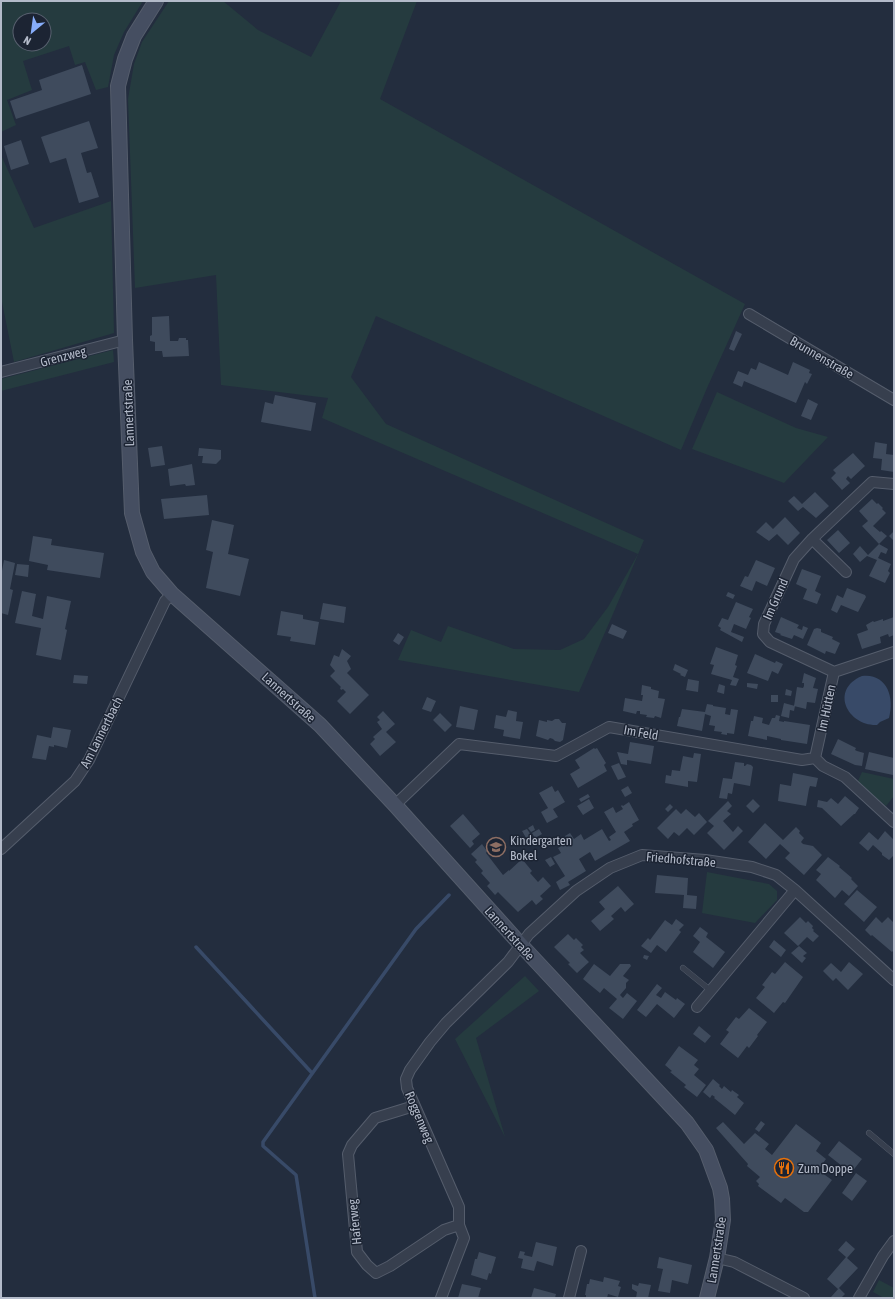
<svg xmlns="http://www.w3.org/2000/svg" width="895" height="1299" font-family="'Asap Condensed',sans-serif">
	<style>
		.green { fill: #253b3f; fill-rule: evenodd }
		.water { fill: #384a68 }
		.lines { fill: none; stroke-linecap: round; stroke-linejoin: round }
		.stream { stroke: #384a68; stroke-width: 3.5 }
		.building { fill: #3f4b5d }
		.lane-casing { stroke: #555d6c; stroke-width: 6 }
		.street-casing { stroke: #555d6c; stroke-width: 12 }
		.secondary-casing { stroke: #555d6c; stroke-width: 16 }
		.lane { stroke: #373f4e; stroke-width: 5 }
		.street { stroke: #373f4e; stroke-width: 10 }
		.secondary { stroke: #454e61; stroke-width: 14 }
		.labels { text-anchor: middle; stroke-width: 3; stroke-linejoin: round; paint-order: stroke }
		.street-label { font-size: 13px; fill: #b3bac9; stroke: #1c2433 }
		.poi-label { font-size: 13px; fill: #b3bac9; stroke: #1c2433; text-anchor: start }
	</style>
	<rect width="100%" height="100%" fill="#232d3e"/>
	<!-- green -->
	<path class="green" d="M1,1H143L124,32L114,55L108,87L96,90L85,62L75,65L69,46L23,61L32,90L7,100L16,125L1,132ZM20,20H44V44H20Z
		M169,1H223L258,30L311,57L341,1H417L380,99L745,304L707,388L681,450L376,316L351,377L386,424L644,540C623,591 601,642 579,692L398,660L411,630L441,642L448,626L514,649L560,650L584,639L608,607L638,554L322,418L328,398L221,385L216,275L135,288L128,99L134,64L142,42Z
		M1,155L34,228L111,201L114,333L14,362L1,297Z
		M113,350L114,362L1,391V379Z
		M717,392L796,428L828,437L784,483L692,449Z
		M862,772L894,779V796L886,806L857,783Z
		M707,872L769,884L777,891V900L755,923L702,913Z
		M525,976L539,991L476,1038L505,1137L455,1039Z
		M879,1280L894,1288V1298H884L873,1292Z"/>
	<!-- water -->
	<path class="water" d="M862,676C886,673 895,696 889,718L880,722L877,725C848,726 829,690 862,676Z"/>
	<g class="lines">
		<!-- stream -->
		<path class="stream" d="M196,947L312,1073
			M315,1298L296,1175L263,1146V1142L416,929L449,895"/>
	</g>
	<!-- building -->
	<path class="building" d="M82,65L91,94L16,119L10,101L42,90L39,80Z
		M89,121L98,148L81,153L87,173L91,172L99,197L79,203L66,158L50,163L41,137Z
		M21,140L29,164L11,170L4,146Z
		M169,316L170,341H178L179,338H186V340H188L189,356L163,357L162,351H155V342L150,341V336L152,335V317Z
		M736,331L742,334L734,351L729,349Z
		M759,362L788,375L793,362L810,370L809,373L812,374L807,384L805,382L796,403L744,381L742,387L733,383L738,371L748,375L751,368L756,370Z
		M275,395L316,403L311,431L261,422L265,402L273,404Z
		M808,399L818,404L811,420L801,416Z
		M875,442L887,444L886,454L894,455V472L881,470L882,459L873,458Z
		M162,446L165,465L151,467L148,448Z
		M199,448L221,450V459L216,464L202,463L203,456H198Z
		M853,453L865,466L851,479L848,476L846,479L850,483L842,490L831,478L836,473L833,470Z
		M192,464L195,485L186,486L185,484L170,486L168,469Z
		M815,492L829,506L816,518L803,507L798,511L788,501L794,496L802,504Z
		M207,495L209,515L164,519L161,499Z
		M872,499L877,504L878,503L883,508L882,509L886,513L873,526L880,532L881,531L887,536L879,544L862,526L868,521L859,511Z
		M785,517L800,533L788,545L777,534L769,541L756,532L766,522L773,529Z
		M212,520L234,525L228,554L249,559L240,596L206,588L213,552L206,550Z
		M838,530L850,543L839,553L827,540Z
		M894,531V541L889,536Z
		M33,536L52,539L51,545L104,553L100,578L47,570L48,565L29,561Z
		M879,544L888,549L886,554L881,552L878,558L891,564L888,571L890,573L885,583L869,576L877,560L867,556L860,562L853,554L860,546L868,555Z
		M4,560L15,563L10,589L13,590L8,615L1,613V576Z
		M756,560L775,568L767,586L756,581L752,591L740,586L745,576L748,577Z
		M17,564L29,565L28,577L15,575Z
		M802,569L821,576L815,591L821,594L817,604L803,599L807,589L796,584Z
		M847,588L865,595L866,597L858,612L841,605L837,613L831,610L837,595L843,598Z
		M22,591L36,594L32,616L43,619L47,596L71,601L65,629L67,630L61,660L36,655L41,628L15,623Z
		M728,592L735,595L733,599L726,596Z
		M736,602L753,609L749,617L751,618L746,629L734,624L731,632L744,637L742,642L720,630L721,628L718,626L722,618L728,620Z
		M323,603L346,607L344,623L320,619Z
		M281,611L303,615V619L319,622L315,645L290,641L291,637L277,635Z
		M781,617L799,625L797,628L802,630L803,626L808,628L803,639L794,635L792,639L780,635L781,634L775,632Z
		M894,617V635L889,637L888,634L880,637L881,643L862,649L857,634L868,630L866,625L873,621L874,622L883,619V621Z
		M612,624L627,631L623,639L608,633Z
		M817,628L821,629V632L833,637L832,639L840,643L835,654L826,651L825,654L807,645L814,629Z
		M398,633L404,637L399,645L393,641Z
		M716,647L738,655L735,665L737,666L733,677L739,679L736,686L730,685L732,680L711,674L714,665L710,664Z
		M342,649L351,656L347,661L351,669L347,673L369,695L350,714L337,701L346,692L343,689L341,690L340,688L341,687L330,676L335,671L330,665L334,655L339,657Z
		M755,654L775,663L776,661L783,664L778,674L772,671L768,681L747,673Z
		M675,664L688,670L685,677L680,675L681,674L673,670Z
		M804,673L816,678L813,688L818,689L815,703L807,702L806,709L794,706L797,687L803,688L804,686V683H802Z
		M74,675L88,676L87,684L73,683Z
		M688,679L699,681L698,692L686,690Z
		M747,683L758,684L757,689L747,687Z
		M719,684L725,686L724,694L717,692Z
		M642,685L651,687V689L659,691L658,698L665,699L661,718L655,716L654,718L646,717L647,715L640,714V711H637L636,714L623,711L625,698L642,701L643,695H641Z
		M786,689L792,691L791,696L785,695Z
		M771,695H778V702H771Z
		M427,697L436,701L431,712L422,709Z
		M784,703L795,706L794,711L790,710L789,718L781,716Z
		M707,704L713,705V706L726,708L725,714L730,715L731,709L738,710L734,734L727,733V735L721,734L722,732L714,731L715,726L709,725L711,716L705,714L702,731L677,726L679,717H680L682,709L705,712Z
		M460,706L478,710L474,730L456,727Z
		M508,710L517,712L516,721L523,722L520,739L503,736L504,730L494,728L496,715L506,717Z
		M383,711L395,724L386,732L396,742L380,756L370,744L375,739L373,737L382,729L377,722L380,720L377,717Z
		M440,713L452,725L445,732L433,720Z
		M776,715L780,716L779,721L784,722V721L810,725L807,744L781,740V739L767,736V740L748,736L751,721H753L754,716L763,718L762,723L769,725L772,718H775Z
		M555,719H559L562,723H566L563,740L560,742L555,741L553,739L550,738L548,740L536,736L539,720L547,722V720L552,721Z
		M53,727L71,730L67,748L54,745V747L49,746L46,760L32,758L37,735L51,738Z
		M838,739L856,748L855,750L857,751L864,753L862,766L855,765L831,754Z
		M630,742L654,746L651,764L627,760V765L621,764L617,752L628,754Z
		M594,748L595,749L597,748L606,763L604,765L607,771L578,788L570,774L580,768L575,760Z
		M869,752L894,758L893,775L865,769Z
		M694,753L701,754L697,782L688,781V787L665,783L666,775L671,776L672,770L680,771L683,756L693,758Z
		M735,762L744,763V766H745L747,764L751,765L753,767L750,786L734,783L732,794L728,793L727,799L719,798L723,778L732,779Z
		M619,763L626,777L618,780L611,766Z
		M793,773L818,778L816,787L810,786L809,789L806,806L778,801L780,784L791,786Z
		M552,786L555,792L558,790L565,802L553,809L558,817L547,823L541,812L548,808L539,793Z
		M628,786L632,793L625,797L621,790Z
		M588,794L590,797L581,802L579,799Z
		M845,796L859,808L855,814H854L841,826L822,808L817,807L818,800L827,802L831,798L838,804Z
		M589,799L594,808L583,815L577,806Z
		M753,799L760,806L753,813L746,806Z
		M728,801L732,806L727,811L731,814L723,821L733,832L738,826L743,831L724,850L707,833L714,826L708,821Z
		M629,802L639,820L632,824L633,826L624,832L630,841L595,861L590,852L579,859L586,871L568,882L570,885L560,890L556,882L565,876L553,857L561,853L558,848L569,842L565,836L570,833L574,839L581,834L584,840L602,829L609,841L611,840L609,837L616,832L604,812L613,807L616,813L623,809L621,806L622,805L623,806Z
		M670,804L673,807L668,812L665,809Z
		M676,809L681,814L686,809L695,817L699,813L707,822L694,835L687,828L679,836L674,832L668,839L657,828Z
		M463,814L480,834L472,841L474,844L470,848L450,826Z
		M765,823L783,840L796,827L800,831L799,833L804,838L801,842L803,844L813,846L822,855L804,875L785,858L790,853L780,844L766,859L748,842Z
		M533,825L535,830L531,832L528,828Z
		M527,829L533,838L528,841L522,831Z
		M539,829L542,834L535,838L532,833Z
		M885,831L894,840V855L889,860L882,855V853L873,845L868,851L859,843L869,832L878,840Z
		M482,844L487,851L486,853L503,875L509,870V871L522,859L532,871L530,873L538,882L543,877L551,886L540,896L543,899L536,905L532,900L518,912L498,892L495,895L487,886L490,883L481,873L483,871L475,862L477,860L471,854Z
		M551,857L555,864L550,867L545,860Z
		M828,857L840,866L839,867L852,878L851,879L858,886L849,896L842,890L835,898L816,880L821,874L816,870Z
		M657,875L688,878L687,895L697,896L696,909L683,908L684,895L655,893Z
		M618,886L634,904L625,912L621,907L611,916L614,919L600,931L591,921L605,909L599,902Z
		M857,890L877,907L864,922L844,904Z
		M800,917L806,923L808,921L813,926L812,928L814,930L813,931L819,936L813,942L807,937L798,946L784,933Z
		M876,917L882,923L888,917L894,923V950L892,952L872,935L871,936L865,930Z
		M676,919L684,925L679,930L681,932L666,952L657,945L651,953L641,946L648,938L650,940L665,920L672,925Z
		M700,927L708,933L706,937L725,952L713,968L693,952L700,942L693,936Z
		M568,934L574,940L576,938L583,945L581,947L584,950L580,953L589,962L577,973L568,964L570,963L554,947Z
		M774,940L786,950L781,957L769,947Z
		M799,946L807,953L803,956L806,958L802,963L791,953Z
		M644,955L649,956L647,960L643,958Z
		M785,962L803,977L785,1003L783,1002L774,1013L756,998L765,987L762,985L772,972L775,974Z
		M849,962L863,974L848,990L836,978L833,981L823,971L831,963L841,972Z
		M594,964L610,976L620,964H630L631,966L623,976L629,980L626,983V988L620,995L623,998L627,993L637,1001L623,1019L609,1008L617,999L604,988L600,993L583,979Z
		M657,984L662,988L656,995L661,998L665,992L676,1000L677,998L685,1004L674,1018L657,1004L646,1017L637,1010Z
		M749,1008L767,1022L757,1035L758,1036L749,1048L747,1046L738,1058L720,1044L729,1032L726,1030L736,1017L739,1019Z
		M699,1026L711,1036L705,1043L693,1034Z
		M679,1046L698,1060L694,1065L699,1069L694,1075L706,1085L697,1097L684,1087L686,1085L670,1072L672,1071L665,1065Z
		M713,1079L720,1085L719,1086L722,1089L724,1086L731,1092L732,1090L739,1095L737,1097L744,1103L735,1115L714,1098L715,1097L712,1095L710,1098L703,1092Z
		M761,1121L765,1124L759,1132L755,1129Z
		M723,1122L744,1144L755,1133L769,1144L765,1149L772,1155L796,1124L821,1143L816,1151L826,1159L818,1170L832,1180L808,1212H804L785,1198L781,1203L758,1186L759,1184L756,1181L760,1177L747,1166L748,1164L716,1128Z
		M839,1141L862,1159L851,1173L828,1155Z
		M856,1173L867,1181L852,1201L842,1193Z
		M846,1241L855,1249L847,1258L858,1268L838,1289L827,1279L846,1257L838,1250Z
		M536,1242L557,1247L553,1266L537,1261L534,1271L521,1268L523,1259L518,1258L520,1251L525,1252L524,1255L532,1257Z
		M479,1252L496,1257L491,1274L489,1273L487,1280L471,1275L475,1259H477Z
		M659,1257L692,1265L688,1284L672,1280L670,1293L658,1291L663,1269L657,1268Z
		M604,1277L620,1281L618,1286L621,1287L618,1297L608,1294L607,1298H586V1295H585L587,1284H589L590,1279L603,1282Z
		M639,1283L651,1285L648,1298H636L637,1292L632,1289V1284L638,1286Z
		M462,1284L481,1288L478,1298H458Z
		M534,1288L556,1294L555,1298H531Z
		M839,1288L845,1294L841,1298H833L831,1297Z"/>
	<g class="lines">
		<!-- lane casing -->
		<g class="lane-casing">
			<path id="lane" d="M683,968L710,990
				M869,1133L894,1154"/>
		</g>
		<!-- street casing -->
		<g class="street-casing">
			<path id="street" d="M749,314L894,400
				M1,372L125,340
				M812,539L846,572
				M834,672L770,642L763,634L764,624L794,559L812,539L872,482L894,484
				M815,758L834,672L894,652
				M395,805L459,744L556,756L609,727L802,760L815,758L823,766L845,777L894,822
				M1,849L75,781L89,760L165,601L172,594
				M697,1007L795,890
				M414,1106L375,1118L352,1145L348,1154L357,1252L367,1265L376,1273L390,1266L444,1230L459,1225
				M717,1258L734,1262L804,1298
				M441,1298L464,1238L459,1225V1207L407,1088L406,1079L410,1070L430,1042L446,1023L508,962L529,934L576,891L610,868L642,855L705,860L752,867L776,875L795,890L894,980
				M569,1298L581,1251
				M859,1298L883,1256L894,1241"/>
		</g>
		<!-- secondary casing -->
		<g class="secondary-casing">
			<path id="secondary" d="M156,1L134,36L125,59L118,86L125,340L132,513L143,552L153,572L172,594L320,725L395,805L521,945L687,1123L706,1150L720,1188L722,1199L723,1220L717,1258L707,1298"/>
		</g>
		<!-- lane -->
		<use href="#lane" class="lane"/>
		<!-- street -->
		<use href="#street" class="street"/>
		<!-- secondary -->
		<use href="#secondary" class="secondary"/>
	</g>
	<!-- icons -->
	<defs>
		<g id="school-ring" transform="scale(1)"><circle r="9.5" fill="#1c2433" stroke="#8d6e63" stroke-width="1.5"/><path d="M0-5L7-2L0 1L-7-2ZM-4 1L0 2.5L4 1V4Q0 6-4 4Z" fill="#8d6e63"/></g>
		<g id="restaurant-ring" transform="scale(1)"><circle r="9.5" fill="#1c2433" stroke="#e8710a" stroke-width="1.5"/><path d="M-5-6h1v4h1v-4h1v4h1v-4h1v5L-1.5 .5V6h-2V.5L-5-1ZM5-6V6H3V1.5H1.5Q1.5-4 5-6Z" fill="#e8710a"/></g>
	</defs>
	<g fill-rule="evenodd">
		<use href="#school-ring" x="496" y="847"/>
		<use href="#restaurant-ring" x="784" y="1168"/>
	</g>
	<g class="labels">
		<!-- street labels -->
		<g class="street-label">
			<text transform="translate(63 356) rotate(-15)" y="5">Grenzweg</text>
			<text transform="translate(822 357) rotate(30)" y="5">Brunnenstraße</text>
			<text transform="translate(128 413) rotate(-92)" y="5">Lannertstraße</text>
			<text transform="translate(775 599) rotate(-66)" y="5">Im Grund</text>
			<text transform="translate(289 697) rotate(42)" y="5">Lannertstraße</text>
			<text transform="translate(826 708) rotate(-78)" y="5">Im Hütten</text>
			<text transform="translate(101 732) rotate(-63)" y="5">Am Lannertbach</text>
			<text transform="translate(641 732) rotate(10)" y="5">Im Feld</text>
			<text transform="translate(681 859) rotate(5)" y="5">Friedhofstraße</text>
			<text transform="translate(510 933) rotate(48)" y="5">Lannertstraße</text>
			<text transform="translate(420 1117) rotate(67)" y="5">Roggenweg</text>
			<text transform="translate(354 1222) rotate(-96)" y="5">Haferweg</text>
			<text transform="translate(716 1250) rotate(-81)" y="5">Lannertstraße</text>
		</g>
		<!-- poi labels -->
		<g class="poi-label">
			<text x="510" y="845">Kindergarten<tspan x="510" dy="15">Bokel</tspan></text>
			<text x="798" y="1173">Zum Doppe</text>
		</g>
	</g>
	<!-- border -->
	<rect width="895" height="1299" fill="none" stroke="#b3bac9" stroke-width="4"/>
	<!-- north arrow -->
	<g transform="translate(32 32) rotate(209)"><circle r="19" fill="#1c2433" stroke="#58606f"/>
	<path d="M0-3L7 15L0 10L-7 15Z" fill="#87adfa"/>
	<text y="-6" font-size="11" font-weight="bold" text-anchor="middle" fill="#b3bac9">N</text>
	</g>
</svg>
